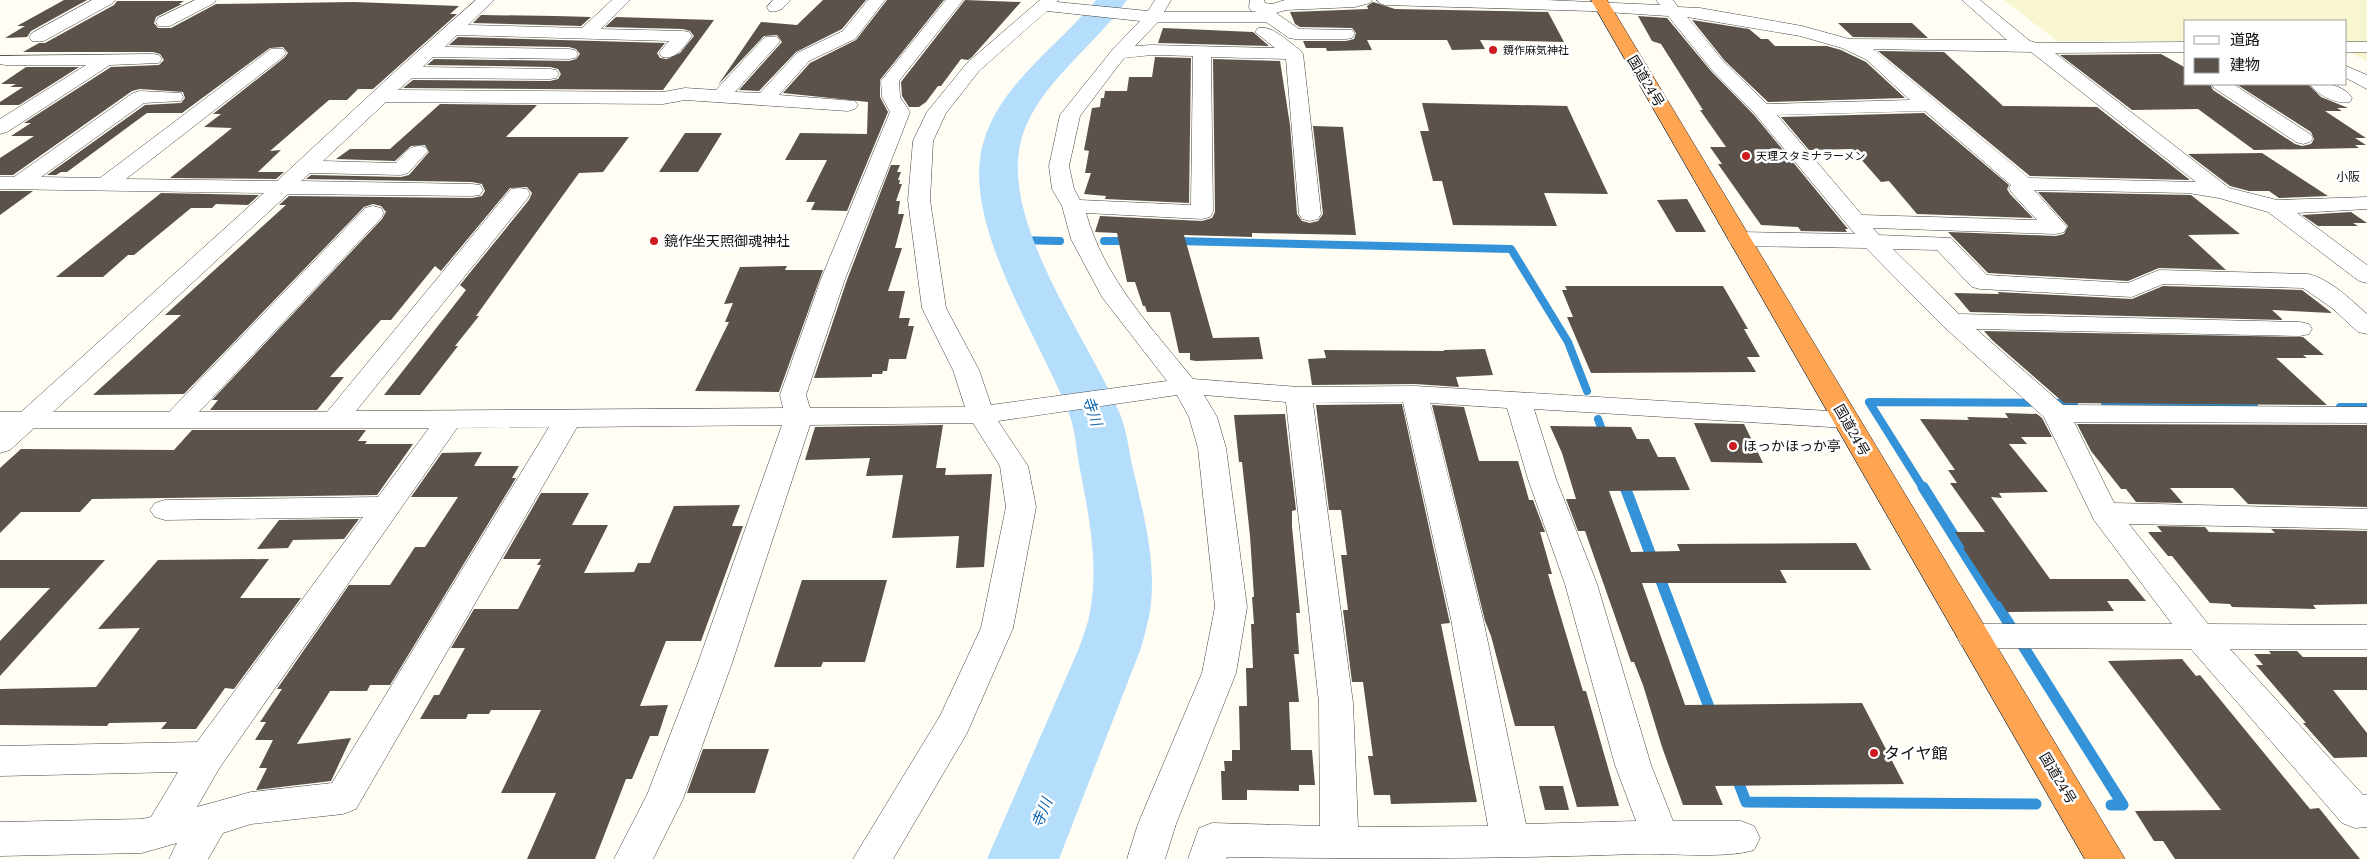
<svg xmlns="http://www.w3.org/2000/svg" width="2367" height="859" font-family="Lora,'Noto Sans JP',serif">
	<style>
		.farmland { fill: #f8f6d0 }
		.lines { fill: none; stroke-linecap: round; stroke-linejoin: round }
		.stream-far1 { stroke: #3493d8; stroke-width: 8 }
		.stream { stroke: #3493d8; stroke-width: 11 }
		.river { fill: #b4defb; fill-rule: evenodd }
		.building { fill: #5a524b }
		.minor-casing { stroke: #434343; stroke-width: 1 }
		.highway-casing { stroke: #212121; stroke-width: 1 }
		.minor { fill: #fff; fill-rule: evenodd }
		.highway { fill: #ffa552; fill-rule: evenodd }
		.poi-dot { fill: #cd1b1f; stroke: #fff; stroke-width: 2 }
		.labels { text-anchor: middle; stroke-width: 5; stroke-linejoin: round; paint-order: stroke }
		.far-poi-label { font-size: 11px; fill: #101010; stroke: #fff; text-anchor: start }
		.far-neighbourhood-label { font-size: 12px; fill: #101010; stroke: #fff }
		.street-label { font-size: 14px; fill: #101010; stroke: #fff }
		.poi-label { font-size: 14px; fill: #101010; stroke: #fff; text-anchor: start }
		.water-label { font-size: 15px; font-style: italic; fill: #0d64ae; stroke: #fff }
		.near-poi-label { font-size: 16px; fill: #101010; stroke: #fff; text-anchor: start }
	</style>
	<rect width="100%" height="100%" fill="#fffdf4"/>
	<!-- farmland -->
	<path class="farmland" d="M2004,0H2367V62L2346,50V21H2186V41H2057Z"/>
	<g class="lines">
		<!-- stream-far1 -->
		<path class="stream-far1" d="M1015,240L1060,241
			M1104,241H1129
			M1175,241L1511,249L1568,342L1587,391
			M2105,403L2254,406
			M2340,407H2367
			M1598,419L1605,438
			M1622,480L1625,488
			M1923,488L1869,402L2074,403"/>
		<!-- stream -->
		<path class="stream" d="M1625,487L1653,561
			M1923,487L2123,805H2111
			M1658,573L1712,715
			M1736,776L1746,802L2036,804"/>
		<!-- river -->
		<path class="river" d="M1096,0H1127C1096,45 1038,84 1022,137C997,220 1089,339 1120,414C1127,431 1129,451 1133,469C1144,516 1157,563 1150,611C1148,624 1144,636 1141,648L1059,859H987L1079,648C1083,636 1088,624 1090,612C1099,564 1089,517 1080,469C1076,451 1076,431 1069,414C1041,338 956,219 985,137C1004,81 1059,45 1096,0Z"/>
	</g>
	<!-- building -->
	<path class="building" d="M64,0H87L31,31L27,37L5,38L25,26H17Z
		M823,0H866L842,29L796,52L759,91L739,90L782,42L777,35L764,36L718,85L761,22L797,25Z
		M887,0H944L880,80V97L888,112L847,211L811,210L815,202H806L827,160H785L800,133L867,134L868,102L783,93L810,63L856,40Z
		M965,0L1021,2L972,57L968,60L961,59L941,86H938L926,102L919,107H909L902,96L901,82Z
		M117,1H184L179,4H182L156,17L154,23L158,28H171L216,4L354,2L459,6L450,14H457L373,89H358L347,100H329L270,151L281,150L258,172H284L276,179L170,178L232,128L204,127L221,114H213L284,58L288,53L283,47L270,48L182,113H147L67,172H61L56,175H47L145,105L181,103L185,98L183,92L140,89L132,91L13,175H0V158L34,136H11L31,123H24L111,67L159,65L164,60L160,54L153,52H23L39,43H45L114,5Z
		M1373,2L1395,9L1548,12L1564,42L1480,40L1485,49L1452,50L1447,40H1367L1372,50L1327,51L1326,48H1306L1303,41H1346L1354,39L1356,33L1352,28L1300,27L1295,24L1290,12L1368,9L1367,6Z
		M481,15L555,16L591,17L581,26L473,23Z
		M1638,16L1667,18L1711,71L1754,115L1848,229H1845L1847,232L1801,231L1798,227L1761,225L1718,164H1722L1710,147H1726L1700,110H1703L1661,44L1652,41Z
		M616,17L714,20L663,90L403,88L413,80L550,81L558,79L561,74L558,69L550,67L427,65L434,59L569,61L576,59L580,54L576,49L569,47L449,45L458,37L665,43L657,53L660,58L667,59L680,53L694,36L690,31L683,29L605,27Z
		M1692,20L1749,29L1761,39H1768L1775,46H1827L1841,50L1866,62L1905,98L1768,102L1725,61Z
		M1838,23H1912L1928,38L1853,37Z
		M1163,28L1253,32L1269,46L1158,43Z
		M1878,51L1944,52L2003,106L2097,107L2190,180L2030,176Z
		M2161,54L2186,68V84H2210L2213,90L2295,144L2302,146L2311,144L2314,139L2311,132L2236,84H2308L2321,97L2348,108H2337L2342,111H2325L2366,138H2355L2366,145H2355L2359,148L2254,150L2198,109L2132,110L2060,55Z
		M1155,57L1191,58L1189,203L1105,199L1106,196L1084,194L1091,173H1085L1089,151L1084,150L1092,108L1100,107L1101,98H1104L1105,91H1127L1129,77H1152Z
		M1213,59L1280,61L1290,125L1297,214L1302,221L1310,223L1318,221L1323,214L1313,126L1343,127L1356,235L1252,233V237L1184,235L1213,338L1259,337L1263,359L1196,361L1190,360V353H1179L1170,312H1147L1145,306H1143L1135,282H1127L1117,233L1095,232L1100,216L1202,221L1212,218L1215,212Z
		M26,67H79L19,105H0V102L23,87H10L16,84H1Z
		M1422,103L1567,106L1608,194L1544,193L1557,226L1453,225L1442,181H1433L1420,131H1429Z
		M440,104L537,105L506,137H629L603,172L579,173L476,316H479L455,346H458L420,395H384L466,290L460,285L529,200L532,193L527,187L510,188L441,271L435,266L391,320H381L330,377H344L317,410H210L218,400H212L382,219L386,212L381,206L373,204L364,207L184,394L93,395L181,315H165L286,205H279L289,196L472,198L482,196L485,191L482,184L472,182L306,179L311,175L401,177L409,175L429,152L425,145L411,146L395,161L336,159L350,149H390Z
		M1924,113L2009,185L2007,189L2010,194L2033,218L1917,214L1889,181L1881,182L1852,149L1809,150L1781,117Z
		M685,133H722L698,172H659Z
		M2262,153L2328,196L2279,198L2269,191H2249L2230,186L2188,154Z
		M891,165H900L897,172H901L898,180H900L899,184H902L896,201H900L898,214H904L895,248H902L888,291H905L899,318H910L908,326H914L906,359H889L887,371H883L882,374H872V377L814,378L847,280Z
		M0,191H33L0,215Z
		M2038,192L2191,195L2240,234L2188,235L2226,270L2159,268L2128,281L1988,273L1948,232L2056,236L2064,234L2068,226Z
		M161,193L259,195L248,205L216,204L212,208H191L134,255H128L103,277H56Z
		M1687,199L1706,232H1676L1657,200Z
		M2351,212L2367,223H2353L2358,226H2318L2302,215Z
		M787,266L785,270H823L779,392L695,391L729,322H725L733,303L724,304L740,267Z
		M1565,286H1723L1748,329H1744L1760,357H1747L1756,372L1591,373L1567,317H1573L1562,290H1567Z
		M2163,286L2302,290L2332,313L2272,310L2283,320L1970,312L1954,293L1999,294L1998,292L2132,299Z
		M1984,331L2303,337L2324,355H2303L2307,358H2276L2327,405L2064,403L1992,340Z
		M1485,349L1493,375L1456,377L1459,387L1415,384L1312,385L1308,359L1326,358L1324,350L1444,351V350Z
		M1402,404L1449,619L1450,623L1441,624L1477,802L1391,804L1390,795H1374L1368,756H1373L1363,682H1352L1343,610H1348L1341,555H1347L1341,510H1329L1316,405Z
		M1432,405L1464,407L1479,461H1518L1529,500H1533L1545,532H1540L1552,574H1548L1583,691H1586L1619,806L1577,807L1554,726H1515L1491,636L1485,621Z
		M2005,413L2037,414L2042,418L2052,437H2021L2027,444H2009L2048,492L1999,493L2002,498L1991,497L2050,579H2128L2146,601H2107L2114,611L2007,612L2000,601H1998L1963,548H1965L1955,532H1985L1950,483H1957L1948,470H1955L1920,419L1969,420L1967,417L2008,418L2012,424Z
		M1285,414L1296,510L1292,511V526L1300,613H1296L1299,654H1294L1299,702H1289L1291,750H1312L1315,785H1299V791L1247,790V800H1222L1221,771H1225L1224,761H1232V750H1240L1239,706H1247L1246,668H1253L1251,624H1254L1252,597H1254L1250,536L1242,462H1239L1234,415Z
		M1694,423L1744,424L1763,463L1711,462Z
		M2077,424L2367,425V507L2248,504L2233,488H2170L2183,503L2136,502L2126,489H2121L2091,451Z
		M943,425L936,468H946L945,475L992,474L984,567L956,568L959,536L892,538L903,475L866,476L870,458L805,460L815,427Z
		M1550,426L1631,427L1637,439H1649L1658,457H1675L1690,490L1609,491L1631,552L1680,551L1677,544L1856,543L1871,570H1780L1787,583H1642L1685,705L1862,703L1904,784L1715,786L1723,805H1683L1662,747L1643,685L1634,662H1631L1585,531H1578L1566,499H1576L1562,453Z
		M192,430H366L358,441H367L365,444H413L377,495L92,499L80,512H21L0,533V468L21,449L174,450Z
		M482,452L474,466H519L512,478H516L390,685H370L367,691H330L297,744L351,738L331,781L256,790L267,768H259L273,740H255L266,722H260L282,689H277L349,585H390L415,547H425L458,497H411L442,453Z
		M541,493H589L572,525H608L584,573L634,572L638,563H650L674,506L740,505L732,526H743L701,641H666L640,706L668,705L658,736H650L632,779H626L595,859H527L556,793H501L541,710H491L489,714H468L466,719H420L434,695H439L465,648H451L474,609H518L541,565H537L541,559H503Z
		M359,519L344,539L293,540L288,548L257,549L279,520Z
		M2157,526L2205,527L2209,532L2275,533L2271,529L2367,531V604L2313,605L2316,609L2232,607L2230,604L2210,603L2172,556H2168L2148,532H2162Z
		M269,559L240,598H301L234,689L225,688L196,729H161L167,722L109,723L107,726L0,725V689L96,687L140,628L98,629L158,560Z
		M0,560H105L0,676V641L50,588H0Z
		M802,580H887L865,662H823L821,667H774Z
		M2269,651H2297L2303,657H2367V690H2333L2367,733V757L2334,758L2303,723H2306L2256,665H2263L2254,654H2271Z
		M2182,659L2196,676L2200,675L2310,809L2319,808L2360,859H2175L2163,841H2154L2135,811L2221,810L2108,661Z
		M703,749H769L755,793H687Z
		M1539,786H1563L1569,810H1545Z"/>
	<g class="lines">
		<!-- minor casing -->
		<g class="minor-casing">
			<path id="minor" d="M92,0H115L113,3L44,41H32L29,37L32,33Z
				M195,0H216L214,3L170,26H158L156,22L158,18Z
				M476,0H494L468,25L582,28L612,0H630L601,29L683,31L689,32L692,36C684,47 676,60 662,57L659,53L669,41L457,35L445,47L569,49L575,50L578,54L575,58L569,59L433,57L423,67L550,69L556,70L559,74L556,78L550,79L412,78L398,90L663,92L685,88L716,90L765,37H777L780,41L777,45L735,92L760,93L797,53L843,31L868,0H885L855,39L809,61L779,95L855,101L858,105L855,109L848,111L685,100L663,104L386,102L323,161L396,163C405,153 411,143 425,147L428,151L408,173L401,175L310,173L301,181L472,184L480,185L483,190L480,195L472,196L288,194L53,412H169L365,208L373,206L381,208L384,213L381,218L199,412H327L511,189L519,188L527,189L530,194L527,199L356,411L783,408L780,395L821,279L890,112L882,97L881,81L946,0H963L899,81L900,97L910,112L845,279L806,395L810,408L965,407L953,370L922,308L908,200L913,141L927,112L967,63L1040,0H1058L1057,2L1148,11L1155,0H1171L1164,12H1257L1251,11L1249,7L1250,0H1264L1265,3L1272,4L1285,0H1372L1370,3L1355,7L1286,10L1276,13L1299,29L1352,30L1355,34L1352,38L1346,39H1295L1289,38L1266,22H1158L1135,46L1152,45L1275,48L1255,32L1258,28C1273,25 1288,42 1300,50L1303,54L1321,214L1318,219L1310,221L1302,219L1299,214L1286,59L1211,57L1213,212L1210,217L1202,219L1086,213C1104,278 1151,327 1193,379L1299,387L1415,386L1846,412L1856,414L1860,420L1856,426L1846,428L1534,409L1556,479L1597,584L1651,765L1673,821H1741L1754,826L1760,838L1754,850C1726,859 1670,853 1637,854C1501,859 1364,859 1227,857L1226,859H1188L1199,828L1212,823L1320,826L1319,703L1286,402L1204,395L1217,417L1226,448L1247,607L1236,673L1176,824L1165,859H1127L1138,824L1202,673L1215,607L1198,448L1189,417L1177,395L998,421L1028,466L1036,507L1013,628L967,733L893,859H853L940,716L981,628L1006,507L1000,466L973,423L810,425L732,663L683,799L653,859H614L647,795L698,663L782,425L577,427L356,809L343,814L251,824L223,833L208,859H169L177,843L142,853L0,856V822L142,819L151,817L178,772L0,776V746L197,742L363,517L165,520L155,517L150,510L155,503L165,500L378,497L429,428H34L10,450L0,453V412H21L264,193L0,189V177H14L133,93L140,91L181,93L183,97L181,101L144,103L41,177L100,178L271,49H283L286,53L283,57L126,179L277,181L399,68ZM1047,11L1140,21L1113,49L1060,115L1049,166L1052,189L1062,206L1071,239L1102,297L1167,381L991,405L979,370L946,308L930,200L933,141L946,113L979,71ZM1152,55L1193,56L1191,205L1080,200L1074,189L1069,166L1080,116L1124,58ZM1403,402L1451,619L1488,826L1358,827L1353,703L1313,403ZM1430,403L1507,408L1528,479L1565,584L1615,765L1636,821L1526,824L1483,619ZM549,427L332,783L251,792L197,807L220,767L457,428Z
				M773,0H790C784,8 779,13 769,11L767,7Z
				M1377,0H1546L1660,5L1656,0H1673L1678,7L1700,8L1802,26L1849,39L2007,40L1962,0H1980L2030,41L2037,43L2186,42V52L2055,53L2229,188L2277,200L2367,197V209L2297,213L2367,265V283L2359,281L2268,212L2219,198L2188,193L2034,190L2067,227L2064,232L2056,234L1873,228L1879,235L1951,238L1987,275L2128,283L2159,270L2308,274C2330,279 2350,299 2367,314V334L2358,332L2332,308L2303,288L2163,284L2132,297L1980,289L1972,287L1937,250L1893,249L1959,314L2300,322L2309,324L2312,329L2309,334L2300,336L1976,329L2063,405L2367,407V423L2074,422L2114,503L2367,509V529L2129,524L2208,624L2367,625V649H2230L2363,795H2367V827L2355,828L2342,823L2191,649L1973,648L1961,645L1957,636L1961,627L1973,624H2172L2094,520L2044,417L1943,326L1866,248L1739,246L1731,244L1728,239L1731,234L1739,232L1855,234L1755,114L1712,70L1668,16L1591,11L1385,5L1379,3ZM1687,17L1800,36L1842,48L1867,60L1910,100L1767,104L1724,62ZM1873,49L2031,52L2196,182L2029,178ZM1925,111L2011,185L2009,188L2012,193L2037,220L1862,215L1777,115Z
				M2346,42H2367V52H2346Z
				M153,54L159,55L162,59L159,63L110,65L7,132L0,134V119L86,65H5L0,64V56Z
				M2346,66L2367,75V89L2346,78Z
				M2212,84H2233L2310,134L2313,138L2310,142L2303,144L2296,142L2214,88Z
				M2310,84C2325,83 2343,84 2352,98L2350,102C2337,105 2317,95 2310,84Z"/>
		</g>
		<!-- highway casing -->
		<g class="highway-casing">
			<path id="highway" d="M1591,0H1607L2125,859H2085Z"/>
		</g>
		<!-- minor -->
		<use href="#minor" class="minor"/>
		<!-- highway -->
		<use href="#highway" class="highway"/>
	</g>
	<!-- markers -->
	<g class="poi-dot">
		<circle cx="1493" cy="50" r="5"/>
		<circle cx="1746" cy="156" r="5"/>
		<circle cx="654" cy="241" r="5"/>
		<circle cx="1733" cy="446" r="5"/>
		<circle cx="1874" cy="753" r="5"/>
	</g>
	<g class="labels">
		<!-- far-poi labels -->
		<g class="far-poi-label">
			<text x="1503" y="54">鏡作麻気神社</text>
			<text x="1756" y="160">天理スタミナラーメン</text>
		</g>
		<!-- far-neighbourhood labels -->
		<g class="far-neighbourhood-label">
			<text x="2348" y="181">小阪</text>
		</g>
		<!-- street labels -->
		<g class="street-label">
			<text transform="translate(1646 81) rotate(59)" y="5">国道24号</text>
			<text transform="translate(1852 430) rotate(60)" y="5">国道24号</text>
			<text transform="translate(2058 778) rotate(59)" y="5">国道24号</text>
		</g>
		<!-- poi labels -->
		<g class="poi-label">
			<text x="664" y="246">鏡作坐天照御魂神社</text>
			<text x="1743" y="451">ほっかほっか亭</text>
		</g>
		<!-- water labels -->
		<g class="water-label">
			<text transform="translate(1092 411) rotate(71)" y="5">寺川</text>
			<text transform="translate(1042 813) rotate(-68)" y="5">寺川</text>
		</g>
		<!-- near-poi labels -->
		<g class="near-poi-label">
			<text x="1884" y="759">タイヤ館</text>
		</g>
	</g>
	<!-- legend -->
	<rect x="2184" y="20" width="162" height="65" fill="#ffffff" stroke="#9f9f9f"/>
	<rect x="2194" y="36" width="25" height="8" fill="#ffffff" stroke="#9f9f9f"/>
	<text x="2230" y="45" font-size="15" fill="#101010">道路</text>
	<rect x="2194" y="58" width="25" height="15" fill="#5a524b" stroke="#9f9f9f"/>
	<text x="2230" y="70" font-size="15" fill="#101010">建物</text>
</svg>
